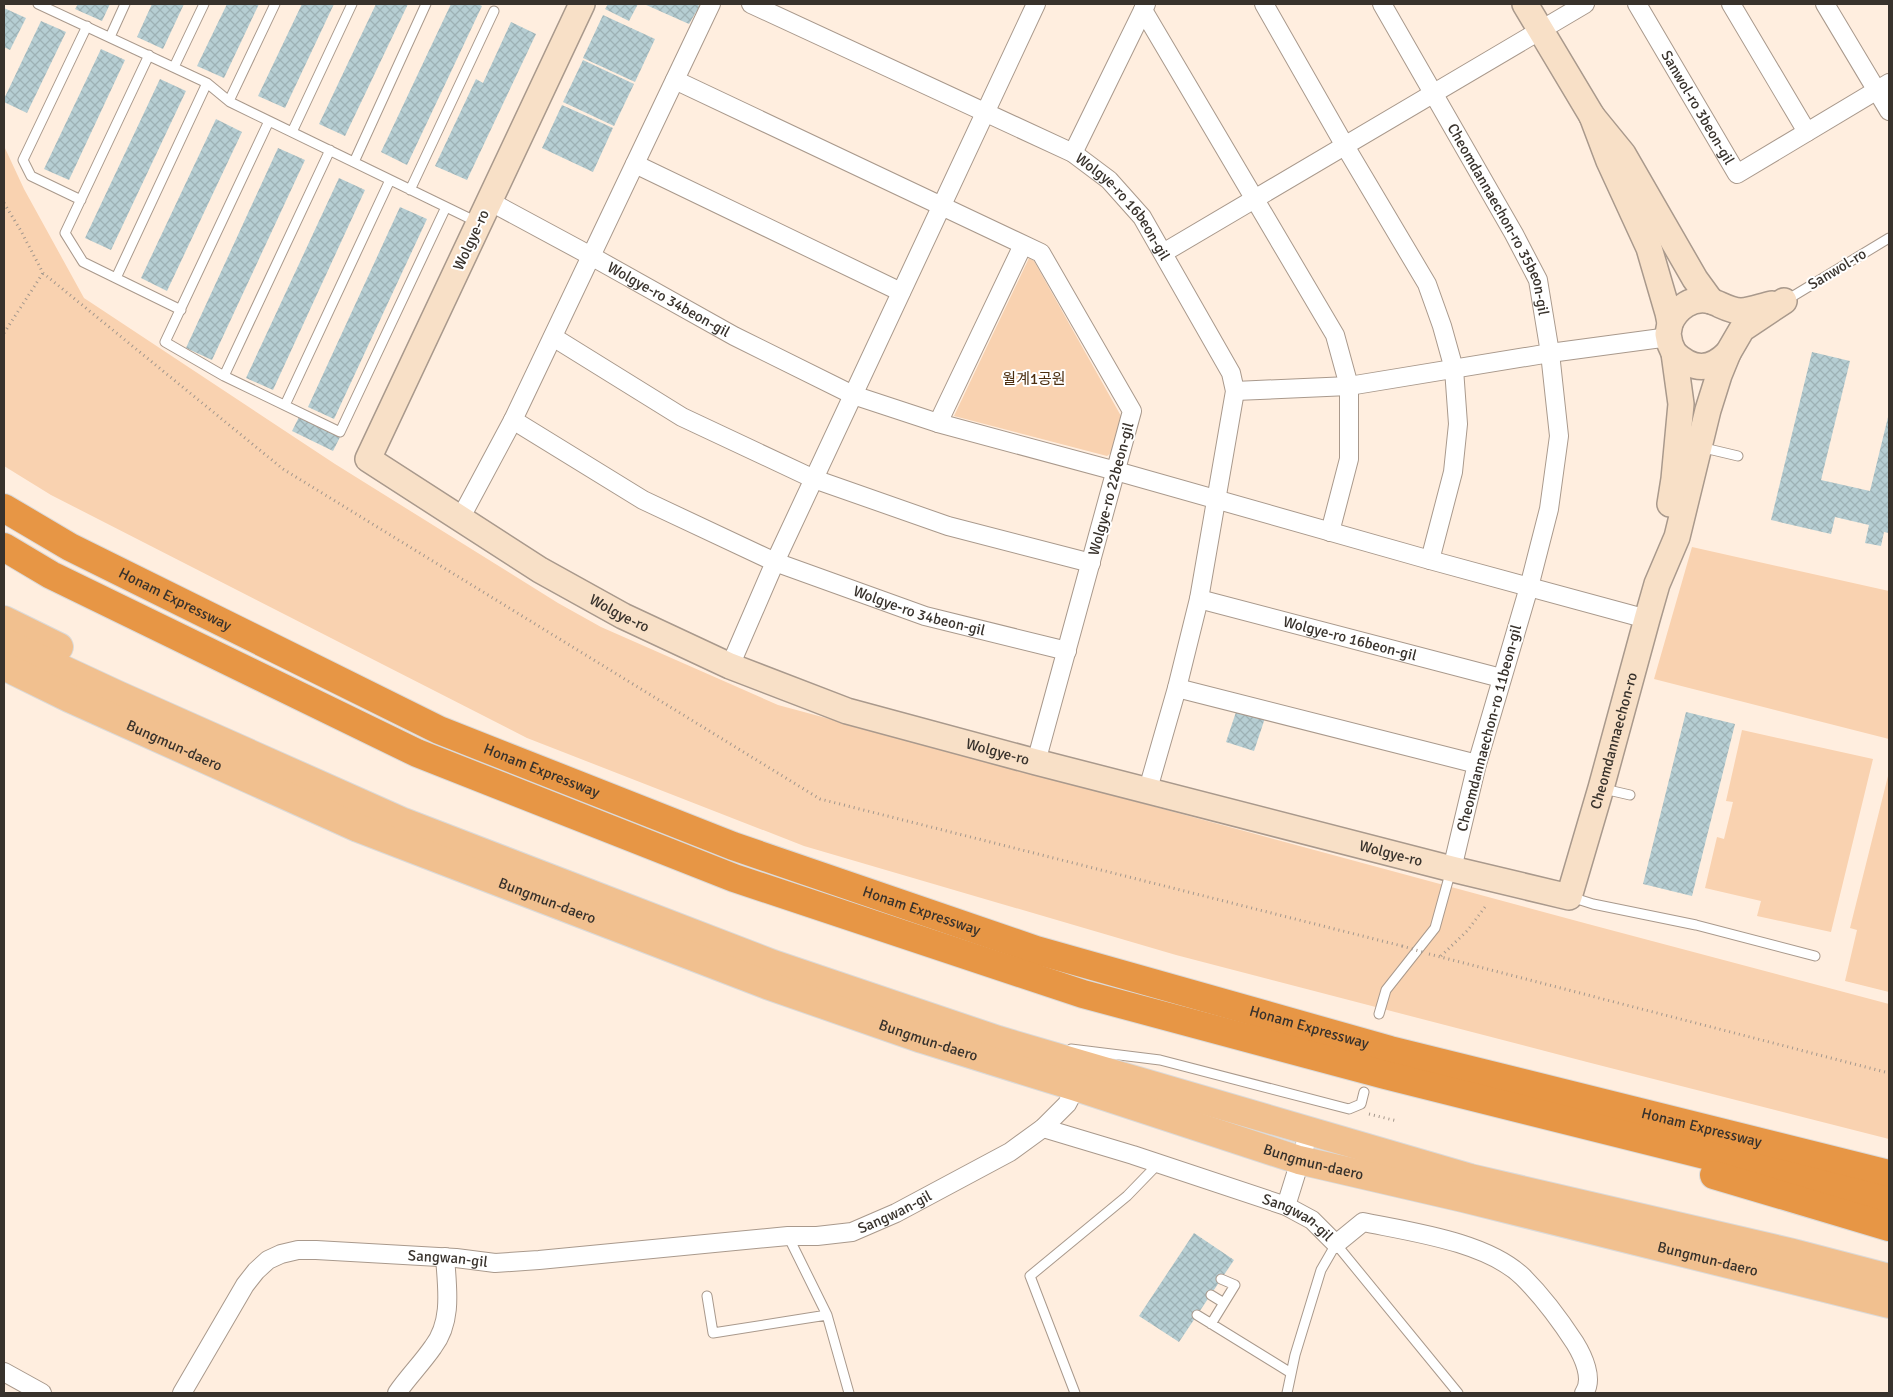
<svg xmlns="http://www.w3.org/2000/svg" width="1893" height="1397" font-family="Signika,'Noto Sans KR',sans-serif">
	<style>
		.green { fill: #f9d2b0 }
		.building { fill: url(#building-cross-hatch) }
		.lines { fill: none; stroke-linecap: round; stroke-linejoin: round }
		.lane-casing { stroke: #a9998c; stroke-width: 11 }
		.street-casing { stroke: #a9998c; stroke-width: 20 }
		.secondary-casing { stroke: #a9998c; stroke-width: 28 }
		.primary-casing { stroke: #dbdad9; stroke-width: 30 }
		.highway-casing { stroke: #dbdad9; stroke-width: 30 }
		.path { stroke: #a3978c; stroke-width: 3; stroke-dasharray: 1 4; stroke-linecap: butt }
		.lane { stroke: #fff; stroke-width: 9 }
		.street { stroke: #fff; stroke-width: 18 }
		.secondary { stroke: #f8e0c7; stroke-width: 25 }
		.primary { stroke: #f1c08f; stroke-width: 28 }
		.highway { stroke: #e79645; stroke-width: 28 }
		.path-bridge { stroke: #a3978c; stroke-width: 3; stroke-dasharray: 1 4; stroke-linecap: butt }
		.labels { text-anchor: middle; stroke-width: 4; stroke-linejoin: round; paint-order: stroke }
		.street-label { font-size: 15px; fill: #38322c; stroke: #fff }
		.park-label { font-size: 15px; fill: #4c2e0f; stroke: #fff }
	</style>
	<defs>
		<pattern id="building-cross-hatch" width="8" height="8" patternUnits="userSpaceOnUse" patternTransform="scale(1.25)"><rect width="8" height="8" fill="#b6ced3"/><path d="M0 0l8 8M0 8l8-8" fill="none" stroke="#9db1b5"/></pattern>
	</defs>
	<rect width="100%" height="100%" fill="#ffeedf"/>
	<!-- green -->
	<path class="green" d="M4,146L24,189L84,298L335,464L558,603L601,627L778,705L1588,924L1889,1004V1139L1587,1062L1176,955L804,846L527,738L51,495L4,466Z
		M1029,258L1034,261L1121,416L1111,453L1107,456L954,416Z
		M1692,547L1889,591V739L1654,679Z
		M1742,730L1873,759L1831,932L1757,916L1761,901L1705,888L1717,837L1724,839L1733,802L1726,801Z
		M1889,772V992L1845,981L1857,930L1850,928Z"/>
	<!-- building -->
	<path class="building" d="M78,4H110L102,21L75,9Z
		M152,4H184L163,49L137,37Z
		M227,4H259L224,78L197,66Z
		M302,4H334L285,108L258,96Z
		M376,4H408L345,136L319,124Z
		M451,4H478L482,6L407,165L381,152Z
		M608,4H638L629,21L605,9Z
		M644,4H698L701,11L696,12L689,24Z
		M4,8L26,18L10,50L4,47Z
		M603,15L655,39L635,82L583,58Z
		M41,21L66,32L27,113L4,102V99Z
		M511,22L536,34L467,180L435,166L476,79L483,83Z
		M101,49L125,60L69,180L44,169Z
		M583,60L634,84L614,126L563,102Z
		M160,79L186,91L111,250L85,238Z
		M562,105L613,128L593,172L542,148Z
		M216,119L242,132L167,291L141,278Z
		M278,148L305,160L212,360L186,348Z
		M339,178L365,190L273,390L246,378Z
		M400,207L427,219L334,419L308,407Z
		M1812,352L1850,361L1821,480L1870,491L1889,413V533L1884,532L1881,546L1865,543L1869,525L1835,517L1831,534L1771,520Z
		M299,417L340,437L333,451L292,431Z
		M1237,709L1265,718L1254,751L1226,742Z
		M1686,712L1735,724L1692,896L1643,884Z
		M1194,1233L1234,1260L1179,1342L1139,1316Z"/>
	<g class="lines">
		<!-- lane casing -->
		<g class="lane-casing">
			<path id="lane" d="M38,4L207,83L230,102L477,222
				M110,37L125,4
				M149,55L65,233L83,262L181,310
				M174,67L204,4
				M229,101L275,4
				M269,121L165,342L224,376L340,432L446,207
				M292,132L352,4
				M354,162L426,4
				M410,190L494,11
				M81,200L31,176L23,160L87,26
				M116,278L207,83
				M1785,301L1889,238
				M224,376L330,150
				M285,405L390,180
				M1700,447L1738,456
				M1604,789L1630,795
				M1571,897L1593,904L1696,925L1815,956
				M1379,1014L1386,990L1435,928L1451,870
				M1071,1049L1160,1060L1349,1109L1361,1104L1364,1092
				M788,1236L827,1315L849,1393
				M1211,1295L1224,1303
				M707,1296L713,1333L827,1315
				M1197,1315L1291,1373
				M1211,1324L1235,1285L1221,1279
				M1075,1393L1030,1276L1127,1196L1159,1163
				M1287,1393L1295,1355L1321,1270L1336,1244L1458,1393"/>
		</g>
		<!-- street casing -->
		<g class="street-casing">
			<g id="street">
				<path id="s1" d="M751,4L1073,153L1109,180L1142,217L1231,373L1235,391L1199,599L1177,688L1148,789"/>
				<path d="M1264,4L1345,146L1427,284L1442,326L1454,369L1458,424L1453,472L1430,560"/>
				<path id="s2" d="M1382,4L1514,234L1538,280L1550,353L1559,436L1549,509L1529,587L1477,764L1452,869"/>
				<path id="s3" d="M1637,4L1737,174L1889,83"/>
				<path d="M1731,4L1807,132"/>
				<path d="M1825,4L1889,111"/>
				<path d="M1143,10L1335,335L1349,386V459L1330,532"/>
				<path d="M675,80L1041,253L1132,411L1036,762"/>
				<path d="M1073,153L1146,4"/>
				<path d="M635,164L901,292"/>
				<path id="s4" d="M489,201L591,256L734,336L853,395L938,423L1116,471L1430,560L1647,619"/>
				<path d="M1163,253L1585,4"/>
				<path d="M553,337L682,417L814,479L948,526L1091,563"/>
				<path d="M1235,391L1349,386L1550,353L1669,337"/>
				<path id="s5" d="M513,420L643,500L775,562L925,616L1067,651"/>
				<path d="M938,423L1023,245"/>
				<path d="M460,519L513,420L711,4"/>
				<path id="s6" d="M1199,599L1501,678"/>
				<path d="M730,666L775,562L1036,4"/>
				<path d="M1177,688L1477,764"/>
				<path id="s7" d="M1043,1128L1133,1155L1286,1206L1312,1220L1336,1244L1363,1222C1412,1232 1487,1242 1523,1277C1543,1297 1560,1320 1575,1343C1583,1356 1594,1379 1584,1393"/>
				<path d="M1286,1206L1309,1132"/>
				<path d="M4,1372L42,1393"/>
				<path id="s8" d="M182,1393L245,1285L256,1271L268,1260L281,1254L298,1250H316L456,1258L495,1263L539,1260L788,1236H817L852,1232L896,1213L1010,1152L1043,1128L1067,1104L1076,1087"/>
				<path d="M397,1393C408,1377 422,1363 433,1347C453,1321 447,1287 445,1257"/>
			</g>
		</g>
		<!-- secondary casing -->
		<g class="secondary-casing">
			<g id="secondary">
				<path id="s9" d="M582,4L368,459L540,570L623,616L730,666L847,711L1036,762L1452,869L1569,897L1601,788L1647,619L1657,584L1677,537L1708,410L1719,375L1728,353L1742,329L1784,301"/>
				<path d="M1525,4L1592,116L1623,154L1695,279L1711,301"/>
				<path d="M1592,116L1609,161L1649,248L1668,313L1670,323L1668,334L1670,344L1674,353L1681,404L1674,479L1670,504"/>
				<path d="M1670,323C1677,308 1692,296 1711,301C1720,304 1730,311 1741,311C1750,311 1762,306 1772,304"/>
				<path d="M1674,353C1693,371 1710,371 1728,353"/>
			</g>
		</g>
		<!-- primary casing -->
		<g class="primary-casing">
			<g id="primary">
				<path d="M4,620L59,647"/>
				<path d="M4,642L118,695L401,821L773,964L998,1040L1470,1178L1793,1253L1889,1278"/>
				<path id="s10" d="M4,666L69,698L358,828L767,985L922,1039L1076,1087L1299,1160L1463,1198L1889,1304"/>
			</g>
		</g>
		<!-- highway casing -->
		<g class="highway-casing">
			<g id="highway">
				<path id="s11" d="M4,508L70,547L439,730L733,846L1036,950L1390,1050L1889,1174"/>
				<path d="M4,547L51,575L417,753L734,878L1083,994L1385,1075L1889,1201"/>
				<path d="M1714,1175L1889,1227"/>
			</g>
		</g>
		<!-- path -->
		<path class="path" d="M4,203L21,231L43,273L283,469L820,799L1402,946
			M4,333L43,273
			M1429,954L1889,1073
			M1441,956L1468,930L1485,907
			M1369,1114L1397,1121"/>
		<!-- lane -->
		<use href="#lane" class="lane"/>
		<!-- street -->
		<use href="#street" class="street"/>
		<!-- secondary -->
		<use href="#secondary" class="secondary"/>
		<!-- primary -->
		<use href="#primary" class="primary"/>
		<!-- highway -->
		<use href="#highway" class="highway"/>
		<!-- path-bridge -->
		<path class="path-bridge" d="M1402,946L1426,953"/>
	</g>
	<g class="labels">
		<!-- street labels -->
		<g class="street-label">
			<text dy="5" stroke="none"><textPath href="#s3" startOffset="120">Sanwol-ro 3beon-gil</textPath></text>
			<text dy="5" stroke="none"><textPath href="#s1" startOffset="429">Wolgye-ro 16beon-gil</textPath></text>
			<text dy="5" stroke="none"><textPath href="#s2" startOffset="246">Cheomdannaechon-ro 35beon-gil</textPath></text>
			<text transform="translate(471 240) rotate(-65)" y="5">Wolgye-ro</text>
			<text transform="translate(1837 269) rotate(-31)" y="5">Sanwol-ro</text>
			<text dy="5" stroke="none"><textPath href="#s4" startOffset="205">Wolgye-ro 34beon-gil</textPath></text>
			<text transform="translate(1111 489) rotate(-75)" y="5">Wolgye-ro 22beon-gil</text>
			<text dy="5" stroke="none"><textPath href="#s11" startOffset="194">Honam Expressway</textPath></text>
			<text dy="5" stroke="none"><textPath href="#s5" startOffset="451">Wolgye-ro 34beon-gil</textPath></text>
			<text dy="5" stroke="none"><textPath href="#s9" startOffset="798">Wolgye-ro</textPath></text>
			<text dy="5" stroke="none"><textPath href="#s6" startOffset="156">Wolgye-ro 16beon-gil</textPath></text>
			<text transform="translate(1489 728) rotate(-75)" y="5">Cheomdannaechon-ro 11beon-gil</text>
			<text dy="5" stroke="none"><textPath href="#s9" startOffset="1954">Cheomdannaechon-ro</textPath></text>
			<text dy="5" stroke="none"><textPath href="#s10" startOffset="188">Bungmun-daero</textPath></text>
			<text dy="5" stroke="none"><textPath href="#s9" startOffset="1202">Wolgye-ro</textPath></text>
			<text dy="5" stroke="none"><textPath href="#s11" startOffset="599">Honam Expressway</textPath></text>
			<text dy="5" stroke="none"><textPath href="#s9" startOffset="1608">Wolgye-ro</textPath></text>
			<text dy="5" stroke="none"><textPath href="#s10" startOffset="592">Bungmun-daero</textPath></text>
			<text dy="5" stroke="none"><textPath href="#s11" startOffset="1004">Honam Expressway</textPath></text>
			<text dy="5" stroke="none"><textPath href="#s11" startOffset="1409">Honam Expressway</textPath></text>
			<text dy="5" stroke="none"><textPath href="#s10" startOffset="998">Bungmun-daero</textPath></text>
			<text dy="5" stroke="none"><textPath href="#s11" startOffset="1814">Honam Expressway</textPath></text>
			<text dy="5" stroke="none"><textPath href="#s10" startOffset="1402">Bungmun-daero</textPath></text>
			<text dy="5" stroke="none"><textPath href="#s8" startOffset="794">Sangwan-gil</textPath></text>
			<text dy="5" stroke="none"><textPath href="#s7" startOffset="271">Sangwan-gil</textPath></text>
			<text dy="5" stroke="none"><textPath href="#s10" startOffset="1808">Bungmun-daero</textPath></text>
			<text dy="5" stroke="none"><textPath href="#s8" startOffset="341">Sangwan-gil</textPath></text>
		</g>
		<!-- park labels -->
		<g class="park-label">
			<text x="1034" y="384">월계1공원</text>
		</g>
	</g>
	<!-- border -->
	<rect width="1893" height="1397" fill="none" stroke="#38322c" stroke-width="10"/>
</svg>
